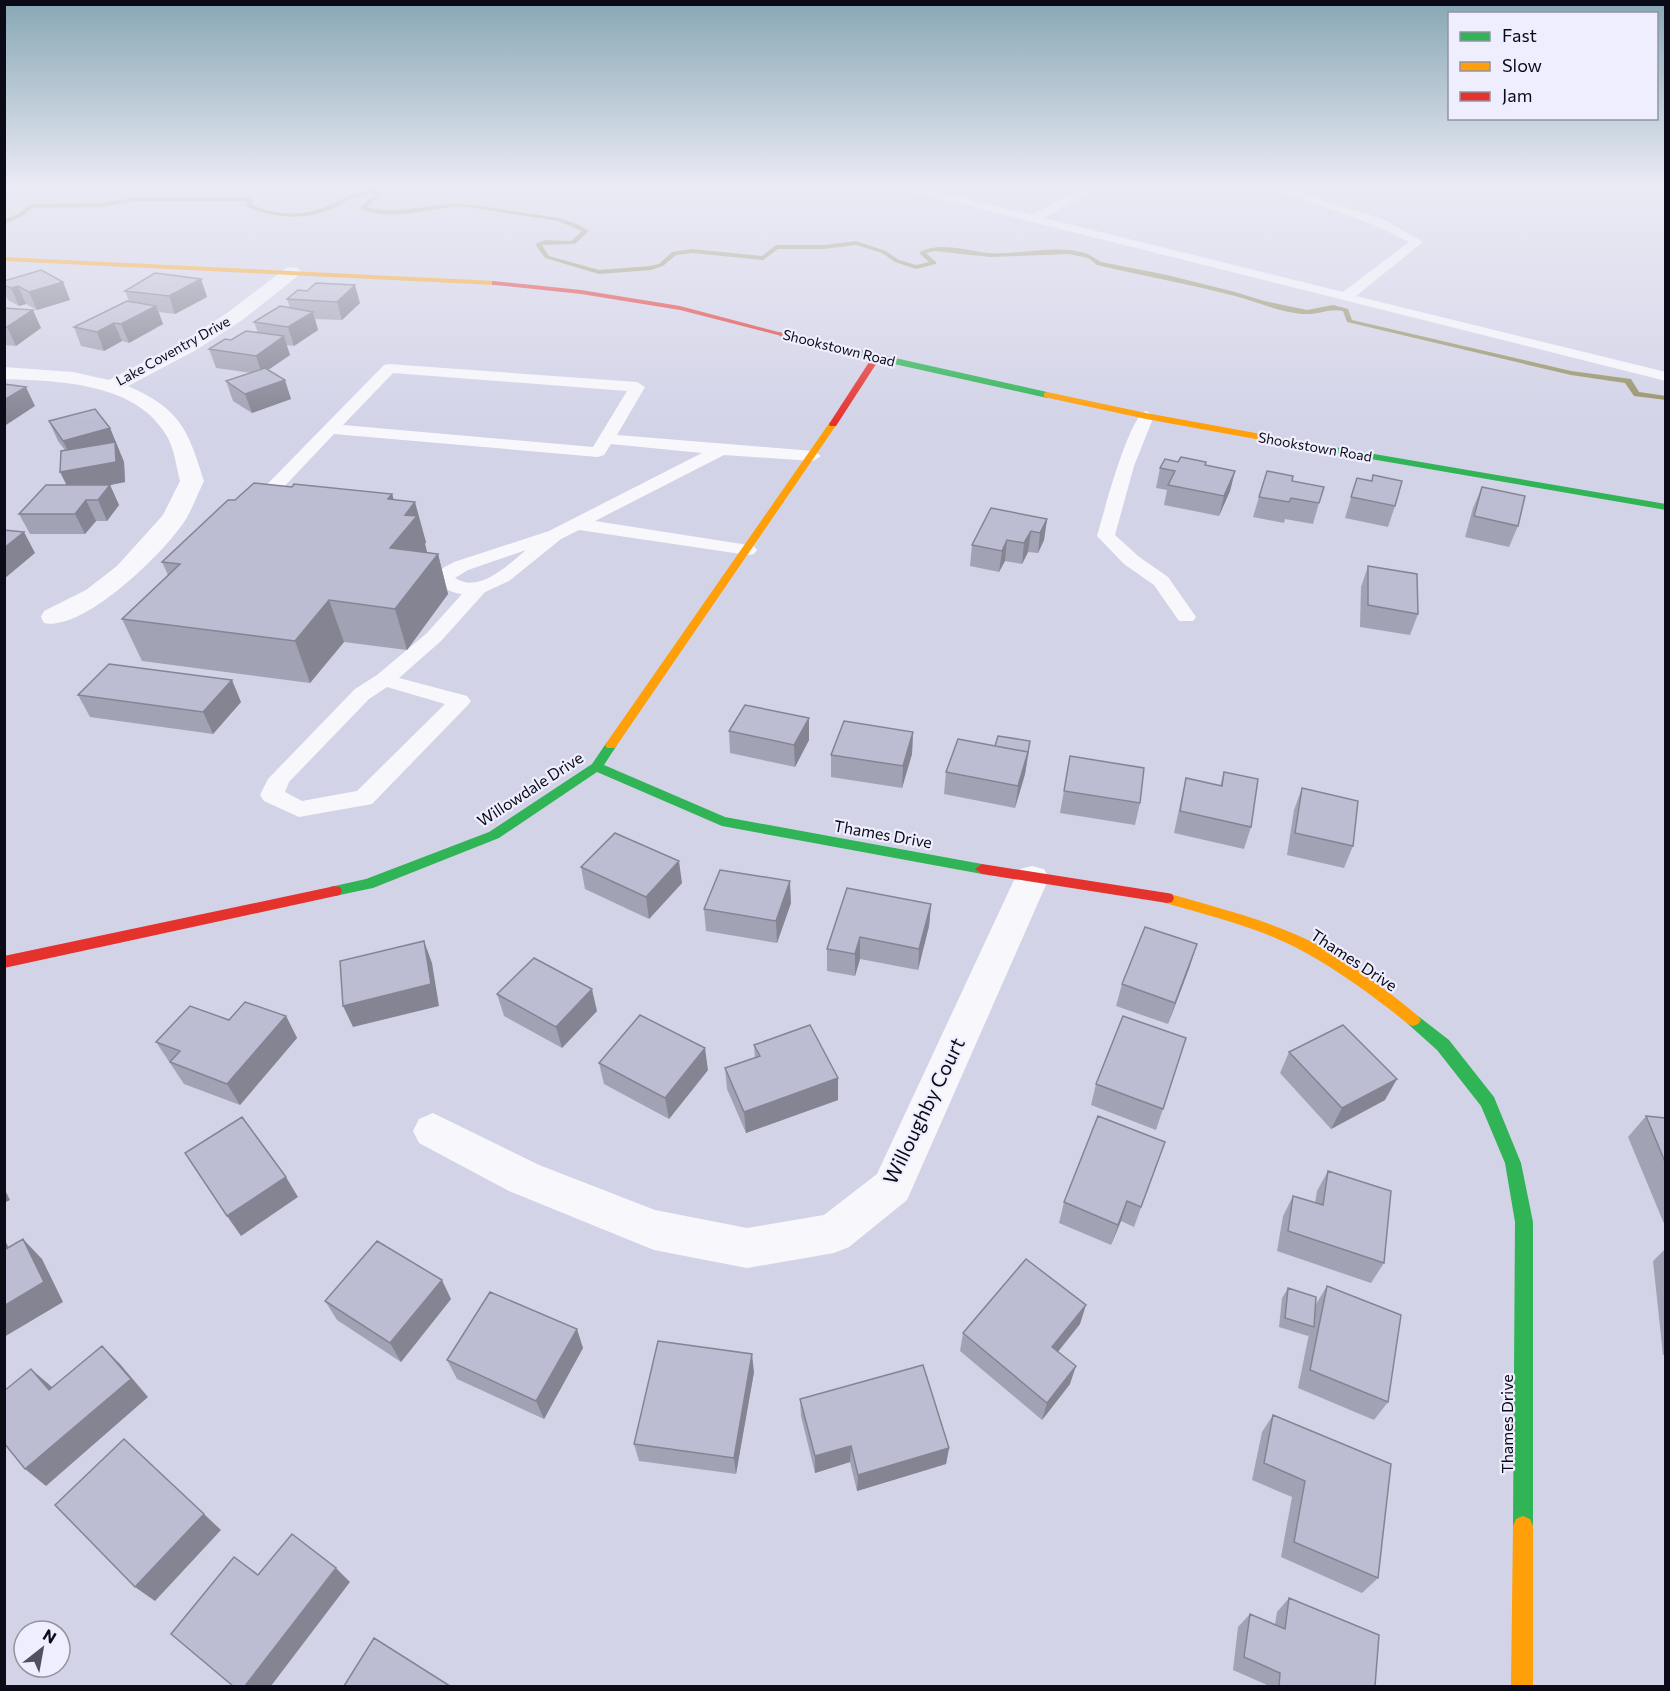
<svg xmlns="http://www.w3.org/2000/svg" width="1670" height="1691" font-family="Commissioner,sans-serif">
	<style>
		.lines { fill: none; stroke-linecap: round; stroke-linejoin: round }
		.stream { fill: #969366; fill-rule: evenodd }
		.lane { fill: #f8f8fc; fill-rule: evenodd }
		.street { fill: #f8f8fc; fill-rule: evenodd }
		.fast { fill: #30b455; fill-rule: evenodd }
		.slow { fill: #ff9f0a; fill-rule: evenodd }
		.jam { fill: #e5322d; fill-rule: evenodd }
		.wall { fill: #a2a2b5 }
		.shaded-wall { fill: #848493 }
		.building { fill: #bcbcd2; stroke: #848493; stroke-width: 1.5 }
		.labels { text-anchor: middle; stroke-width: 4.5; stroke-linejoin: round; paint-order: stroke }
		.far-street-label { font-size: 14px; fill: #0b0a17; stroke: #eeeefe }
		.street-label { font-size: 16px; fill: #0b0a17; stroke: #eeeefe }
		.near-street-label { font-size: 20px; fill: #0b0a17; stroke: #eeeefe }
	</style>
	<rect width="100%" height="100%" fill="#d3d3e8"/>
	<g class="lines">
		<!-- stream -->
		<path class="stream" d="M378,190L381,194L367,207C400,216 434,202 467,204L559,218L579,225L589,231L575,244L542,245L549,256L599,270L650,266L659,264L672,252L692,249L762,256L776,245H824L856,241L886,251L899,260L916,265L929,262L920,254V252C941,241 967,251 989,253C1019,255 1051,245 1081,252C1090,254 1094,258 1101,262L1167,275L1235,292L1264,301L1307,310L1333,305L1348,309L1352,320L1571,371L1631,379L1639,392L1666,396V400L1634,396L1625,383L1571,375L1347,322L1343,311C1330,308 1320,314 1307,314C1282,314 1251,299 1227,294C1184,283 1140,275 1097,265L1088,258L1069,254L990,257L935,251L926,253L936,262V264L916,269L895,262L882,253L856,245L824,249H778L763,260L692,253L676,255L663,266L651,270L599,274L545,258L535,244L545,240L571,241L582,231L558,221L467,207C433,205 392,224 360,208L375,194C359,193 349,200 335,207C306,221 276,219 247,207L246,201H136L102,207L32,208L22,216L4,224V220L18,214L31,204L102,203L136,197H247L253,200L252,205C277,216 304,217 330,205C347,197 358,190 378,190Z"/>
		<!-- lane -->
		<path class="lane" d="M895,186H915L1032,215L1087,186H1102L1044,218L1343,292L1409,242L1377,226L1266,186H1283L1385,220L1423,242L1356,296L1666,372V381L897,188Z
			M389,364L637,382L645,387L617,435L813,451L821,456L813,461L724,455L595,521L748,545L754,546L757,550L754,554L748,555L579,530L561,539L509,581L485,592L441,641L399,678L467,696L471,701L467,706L372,804L299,817L264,801L260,795L268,779L355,689L377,675L427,633L462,594C452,593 442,588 436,579L443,568L454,562L549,531L702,453L611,444L604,455L598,457L334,434L260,512H248L245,508L248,504L384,365ZM393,373L627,391L593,447L343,425ZM526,550C508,565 479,594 455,578L468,570ZM387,687L445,704L357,791L302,801L285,792L289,782L369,699Z
			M1146,411L1154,416L1134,466L1115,535L1138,556L1168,577L1196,617L1193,621H1179L1154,585L1124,564L1097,536C1103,516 1129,415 1146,411Z"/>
		<!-- street -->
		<path class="street" d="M292,267L298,268L301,272L298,276L241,321L196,350L128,386C180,409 188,429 204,481C198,493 193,507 186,519C166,551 84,632 44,623L41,617L44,611L86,590L117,566L163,515L180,481C176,465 174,446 165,433C133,382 57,381 4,379V367L73,372L109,380L182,342L227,313L286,268Z
			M1032,866L1044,869L1049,878L907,1200L849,1247L834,1253L747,1268L654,1250L509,1191L419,1143L413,1131L419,1119L433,1113L539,1165L655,1210L747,1228L824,1215L877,1174L1015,878L1020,869Z"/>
		<!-- fast -->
		<path class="fast" d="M779,332L1047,392L1051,395L1047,398L876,360L779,336Z
			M1310,443L1666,504V510L1307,448V444Z
			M611,741L617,745L604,765L725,817L982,864L989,869L982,874L722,826L597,772L499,838L373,888L335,896L330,895L328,891L330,887L366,879L489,832L592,764L607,742Z
			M1413,1014L1418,1016L1449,1040L1494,1097L1521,1163L1533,1222V1526L1530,1533L1523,1536L1516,1533L1513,1526L1515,1222L1505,1163L1481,1106L1437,1050L1408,1024L1405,1020L1408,1016Z"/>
		<!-- slow -->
		<path class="slow" d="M4,257L495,281L499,283L495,285L4,261Z
			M1047,392L1146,413L1310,443L1315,446L1310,449L1146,419L1044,397V393Z
			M830,422L837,424L615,748H607L605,745L607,742Z
			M1167,893C1217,908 1270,920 1316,944C1352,964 1386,989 1418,1016L1421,1020L1418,1024L1413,1026L1408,1024C1376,998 1342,973 1306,953C1262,928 1210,916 1162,902L1160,898L1162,894Z
			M1523,1516L1530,1519L1533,1526V1686H1511L1513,1526L1516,1519Z"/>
		<!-- jam -->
		<path class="jam" d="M492,281L581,290L680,306L786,334L782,336L680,310L581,294L495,285H492Z
			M873,356L880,358L836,426H830L829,424Z
			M982,864L1167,893L1172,894L1174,898L1172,902L1167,903L982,874L975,869Z
			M335,886L340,887L342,891L340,895L4,968V956Z"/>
	</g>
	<!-- wall -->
	<path class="wall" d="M201,279L207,297L175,314L159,312L163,324L129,343L122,341L104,351L81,346L74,327L129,301L125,291Z
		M4,281L63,282L70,300L37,310L26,304L19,306L8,300L4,292Z
		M287,299L360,303L342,320L315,319L318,330L294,346L286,345L290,355L268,370L291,399L252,413L233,401L226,381L252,373L216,368L209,349L231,340L258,333L254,322L290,308Z
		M4,308L41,328L16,346L4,345Z
		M49,421L110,428L124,462L125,482L110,485L119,505L107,521H96L85,534H30L19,514L66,485L65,450L58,441Z
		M1178,462H1206L1205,465L1235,471L1230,491L1219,516L1164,505L1167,490L1156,488L1160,468Z
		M1357,478L1395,506L1388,527L1345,518Z
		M1292,481L1319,503L1313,524L1285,519L1284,523L1253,517L1259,497Z
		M292,487L392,494L394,500L426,542L425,544L427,552L438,554L448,594L407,650L344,642L310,683L142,661L122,619L168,575L162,562L235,500Z
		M1482,487L1518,526L1509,547L1465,537L1473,508Z
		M1047,519L1044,540L1038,553L1028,552L1022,564L1005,561L999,572L970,566L972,545Z
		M1368,566L1418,614L1410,635L1360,627L1361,587Z
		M78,695L241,702L213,734L90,717Z
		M809,718V740L795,767L730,753L729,731Z
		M913,732L912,754L902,788L831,777V755Z
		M1029,752L1025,774L1015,808L944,794L946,772Z
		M1070,756L1140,803L1135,825L1060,813Z
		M1224,772L1251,827L1244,849L1174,833L1181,800L1186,778L1220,786Z
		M1302,788L1353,846L1344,868L1287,855L1294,810Z
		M581,867L682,883L649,919L585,889Z
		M791,903L777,943L706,931L704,909Z
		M931,904L929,926L918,970L860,959L855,976L827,971V949Z
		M1190,966L1168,1024L1116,1006L1122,984Z
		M497,994L597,1011L562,1048L504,1016Z
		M286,1016L297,1038L240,1105L184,1084L156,1042L229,1020Z
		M754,1045L838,1100L746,1133L727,1089L725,1068L755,1058Z
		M1289,1052L1385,1100L1331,1129L1280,1073Z
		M599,1063L708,1070L669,1119L604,1084Z
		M1096,1084L1163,1109L1156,1130L1091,1105Z
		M1646,1116L1665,1118V1226L1628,1137Z
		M1165,1142L1134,1227L1121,1221L1111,1245L1059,1223L1064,1202Z
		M1328,1171L1384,1263L1371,1283L1277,1251L1283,1216L1293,1196L1315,1203L1317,1191Z
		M1665,1249V1355H1663L1653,1261Z
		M1327,1286L1388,1402L1374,1420L1298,1388L1309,1334L1308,1336L1279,1327L1282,1298L1288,1288L1316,1304Z
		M451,1299L401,1362L337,1320L325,1301Z
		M1080,1324L1058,1352L1070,1384L1042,1420L960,1351L963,1333Z
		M583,1348L544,1419L457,1379L447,1360Z
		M754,1372L736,1474L639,1461L634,1444Z
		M800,1399L949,1448L946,1464L857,1491L850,1462L815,1473L801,1416Z
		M1273,1415L1378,1578L1362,1593L1281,1557L1292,1497L1252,1480L1262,1432Z
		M1289,1598L1375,1686H1267V1685L1233,1670L1238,1627L1250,1614L1275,1624L1277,1612Z"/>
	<!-- shaded-wall -->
	<path class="shaded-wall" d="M201,279L207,297L175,314L169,296Z
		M63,282L70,300L37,310L29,292Z
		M355,285L360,303L342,320L337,302Z
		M18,286L26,304L19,306L11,288Z
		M156,306L163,324L129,343L121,324Z
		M33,310L41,328L16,346L7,327Z
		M313,312L318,330L294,346L288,327Z
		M114,323L122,341L104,351L97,332Z
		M284,336L290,355L262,374L256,356Z
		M285,380L291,399L252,413L245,394Z
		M26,387L35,406L6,425L4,423V400Z
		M110,428L124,462L125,482L110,485L119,505L107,521L98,500L70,492L60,472L73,461L63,441Z
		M1235,471L1230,491L1219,516L1224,496Z
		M392,494L403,533L405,515L415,502L426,542L425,544L428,556L390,548L388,499Z
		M86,500L96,521L85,534L75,514Z
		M1047,519L1044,540L1038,553L1040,533Z
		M1031,531L1028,552L1022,564L1024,543Z
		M24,532L35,553L4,579V548Z
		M1007,540L1005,561L999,572L1002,551Z
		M438,554L448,594L407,650L395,609Z
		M329,600L344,642L310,683L295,641Z
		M232,680L241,702L213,734L203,712Z
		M809,718V740L795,767L794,745Z
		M913,732L912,754L902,788L903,766Z
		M1030,741L1025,774L1015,808L1018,786Z
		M679,861L682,883L649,919L646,897Z
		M790,881L791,903L777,943L776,921Z
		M931,904L929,926L918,970L919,949Z
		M860,937V959L855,976V954Z
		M424,941L432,963L439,1006L353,1027L343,1006Z
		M1197,944L1190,966L1168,1024L1175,1003Z
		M592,989L597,1011L562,1048L556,1027Z
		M286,1016L297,1038L240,1105L227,1084Z
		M705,1048L708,1070L669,1119L665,1098Z
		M838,1078V1100L746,1133L744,1112Z
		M1397,1079L1385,1100L1331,1129L1342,1108Z
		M286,1177L298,1197L241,1236L227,1216Z
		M4,1188L10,1200L4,1203Z
		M1127,1201L1121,1221L1111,1245L1118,1225Z
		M4,1238L20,1272L4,1257Z
		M23,1239L42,1259L63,1302L4,1337V1306Z
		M442,1280L451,1299L401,1362L390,1343Z
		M1086,1305L1080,1324L1047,1365L1052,1347Z
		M577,1329L583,1348L544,1419L536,1401Z
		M102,1346L120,1364L148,1397L46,1486L25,1469Z
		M752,1354L754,1372L736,1474L734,1458Z
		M1076,1366L1070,1384L1042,1420L1047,1403Z
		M31,1369L52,1387L49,1390Z
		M124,1439L221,1530L155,1601L135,1587Z
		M851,1446L850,1462L815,1473V1456Z
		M949,1448L946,1464L857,1491L858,1475Z
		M336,1568L350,1582L271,1686H245Z"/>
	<!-- building -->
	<path class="building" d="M41,270L63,282L29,292L18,286L11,288L4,285V281Z
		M155,273L201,279L169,296L125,291Z
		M316,283L355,285L337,302L287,299L298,290L307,291Z
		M127,301L156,306L121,324L114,323L97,332L74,327Z
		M280,306L313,312L288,327L254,322Z
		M4,308L33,310L7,327H4Z
		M246,331L284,336L256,356L209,349L225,339L231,340Z
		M265,368L285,380L245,394L226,381Z
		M4,384L26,387L4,400Z
		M95,409L110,428L63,441L49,421Z
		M115,442L116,462L60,472L61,451Z
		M1181,457L1206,462L1205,465L1235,471L1224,496L1168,485L1175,471L1160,468L1165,459L1178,462Z
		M1267,471L1293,476L1292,481L1324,487L1319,503L1291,498L1289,502L1259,497Z
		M1373,475L1402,481L1395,506L1351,497L1357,478L1372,481Z
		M254,483L292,487L294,484L392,494L388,499L415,502L405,515L417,516L390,548L438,554L395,609L329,600L295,641L122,619L180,564L162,562L228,500H235Z
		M46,485H110L98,500H86L75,514H19Z
		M1482,487L1525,496L1518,526L1474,516Z
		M991,508L1047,519L1040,533L1031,531L1024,543L1007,540L1002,551L972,545Z
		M4,530L24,532L4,548Z
		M1368,566L1417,574L1418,614L1368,605Z
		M109,664L232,680L203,712L78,695Z
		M745,705L809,718L794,745L729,731Z
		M844,721L913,732L903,766L831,755Z
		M998,736L1030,741L1028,752L995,746Z
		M958,739L1028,752L1018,786L946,772Z
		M1070,756L1144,768L1140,803L1064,791Z
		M1224,772L1258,779L1251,827L1180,811L1186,778L1222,786Z
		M1302,788L1358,801L1353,846L1295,833Z
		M615,833L679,861L646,897L581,867Z
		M720,870L790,881L776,921L704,909Z
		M847,888L931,904L919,949L860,937L855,954L827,949Z
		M1145,927L1197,944L1175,1003L1122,984Z
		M424,941L431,984L343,1006L340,961Z
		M534,958L592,989L556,1027L497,994Z
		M245,1002L286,1016L227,1084L170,1062L180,1051L156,1042L190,1006L229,1020Z
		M640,1015L705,1048L665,1098L599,1063Z
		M1123,1016L1186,1038L1163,1109L1096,1084Z
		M810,1025L838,1078L744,1112L725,1068L760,1056L754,1045Z
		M1343,1025L1397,1079L1342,1108L1289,1052Z
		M1098,1116L1165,1142L1141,1207L1127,1201L1118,1225L1064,1202Z
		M1646,1116L1665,1118V1162Z
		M242,1117L286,1177L227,1216L185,1153Z
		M1328,1171L1391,1191L1384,1263L1288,1231L1293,1196L1323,1205Z
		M23,1239L44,1282L4,1306V1250Z
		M377,1241L442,1280L390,1343L325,1301Z
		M1026,1259L1086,1305L1052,1347L1076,1366L1047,1403L963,1333Z
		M1327,1286L1401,1315L1388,1402L1310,1370Z
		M1288,1288L1316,1297L1314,1327L1285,1318Z
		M490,1292L577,1329L536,1401L447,1360Z
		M658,1341L752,1354L734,1458L634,1444Z
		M102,1346L131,1379L25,1469L4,1443V1391L31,1369L49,1390Z
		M923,1365L949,1448L858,1475L851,1446L815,1456L800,1399Z
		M1273,1415L1391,1464L1378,1578L1294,1542L1305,1481L1264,1463Z
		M124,1439L204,1514L135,1587L55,1505Z
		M292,1534L336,1568L245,1686H233L171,1634L234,1557L258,1575Z
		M1289,1598L1379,1635L1375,1686H1279L1280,1673L1244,1657L1250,1614L1285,1629Z
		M374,1638L450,1686H344Z"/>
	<!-- sky -->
	<linearGradient id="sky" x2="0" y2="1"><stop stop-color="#87a7b4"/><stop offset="0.44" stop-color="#ebebf5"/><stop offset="1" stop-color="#ebebf5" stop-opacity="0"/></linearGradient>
	<rect width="1670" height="423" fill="url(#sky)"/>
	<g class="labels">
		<!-- far-street labels -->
		<g class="far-street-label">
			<text transform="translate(839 348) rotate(14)" y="5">Shookstown Road</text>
			<text transform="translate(173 351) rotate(-29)" y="5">Lake Coventry Drive</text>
			<text transform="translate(1315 447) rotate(10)" y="5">Shookstown Road</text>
		</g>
		<!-- street labels -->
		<g class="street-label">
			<text transform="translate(530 789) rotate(-33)" y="6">Willowdale Drive</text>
			<text transform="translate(883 834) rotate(10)" y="6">Thames Drive</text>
			<text transform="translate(1354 960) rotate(33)" y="6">Thames Drive</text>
			<text transform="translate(1507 1424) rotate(-90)" y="6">Thames Drive</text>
		</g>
		<!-- near-street labels -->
		<g class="near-street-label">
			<text transform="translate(924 1111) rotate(-64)" y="7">Willoughby Court</text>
		</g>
	</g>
	<!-- border -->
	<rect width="1670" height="1691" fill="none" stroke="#0b0a17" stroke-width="12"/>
	<!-- legend -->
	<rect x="1448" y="12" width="210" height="108" fill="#eeeefe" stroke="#9393a2" stroke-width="1.5"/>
	<rect x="1460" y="32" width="30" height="9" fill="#30b455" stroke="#9393a2" stroke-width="1.5"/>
	<text x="1502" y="42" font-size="18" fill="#0b0a17">Fast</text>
	<rect x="1460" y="62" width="30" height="9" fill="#ff9f0a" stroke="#9393a2" stroke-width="1.5"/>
	<text x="1502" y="72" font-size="18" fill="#0b0a17">Slow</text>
	<rect x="1460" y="92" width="30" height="9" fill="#e5322d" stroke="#9393a2" stroke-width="1.5"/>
	<text x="1502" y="102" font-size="18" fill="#0b0a17">Jam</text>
	<!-- north arrow -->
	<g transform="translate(42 1649) rotate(31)"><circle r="28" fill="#eeeefe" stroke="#9393a2" stroke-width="1.5"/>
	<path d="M0-4.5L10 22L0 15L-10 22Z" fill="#515060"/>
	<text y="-9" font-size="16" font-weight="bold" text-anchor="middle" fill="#0b0a17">N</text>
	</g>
</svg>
